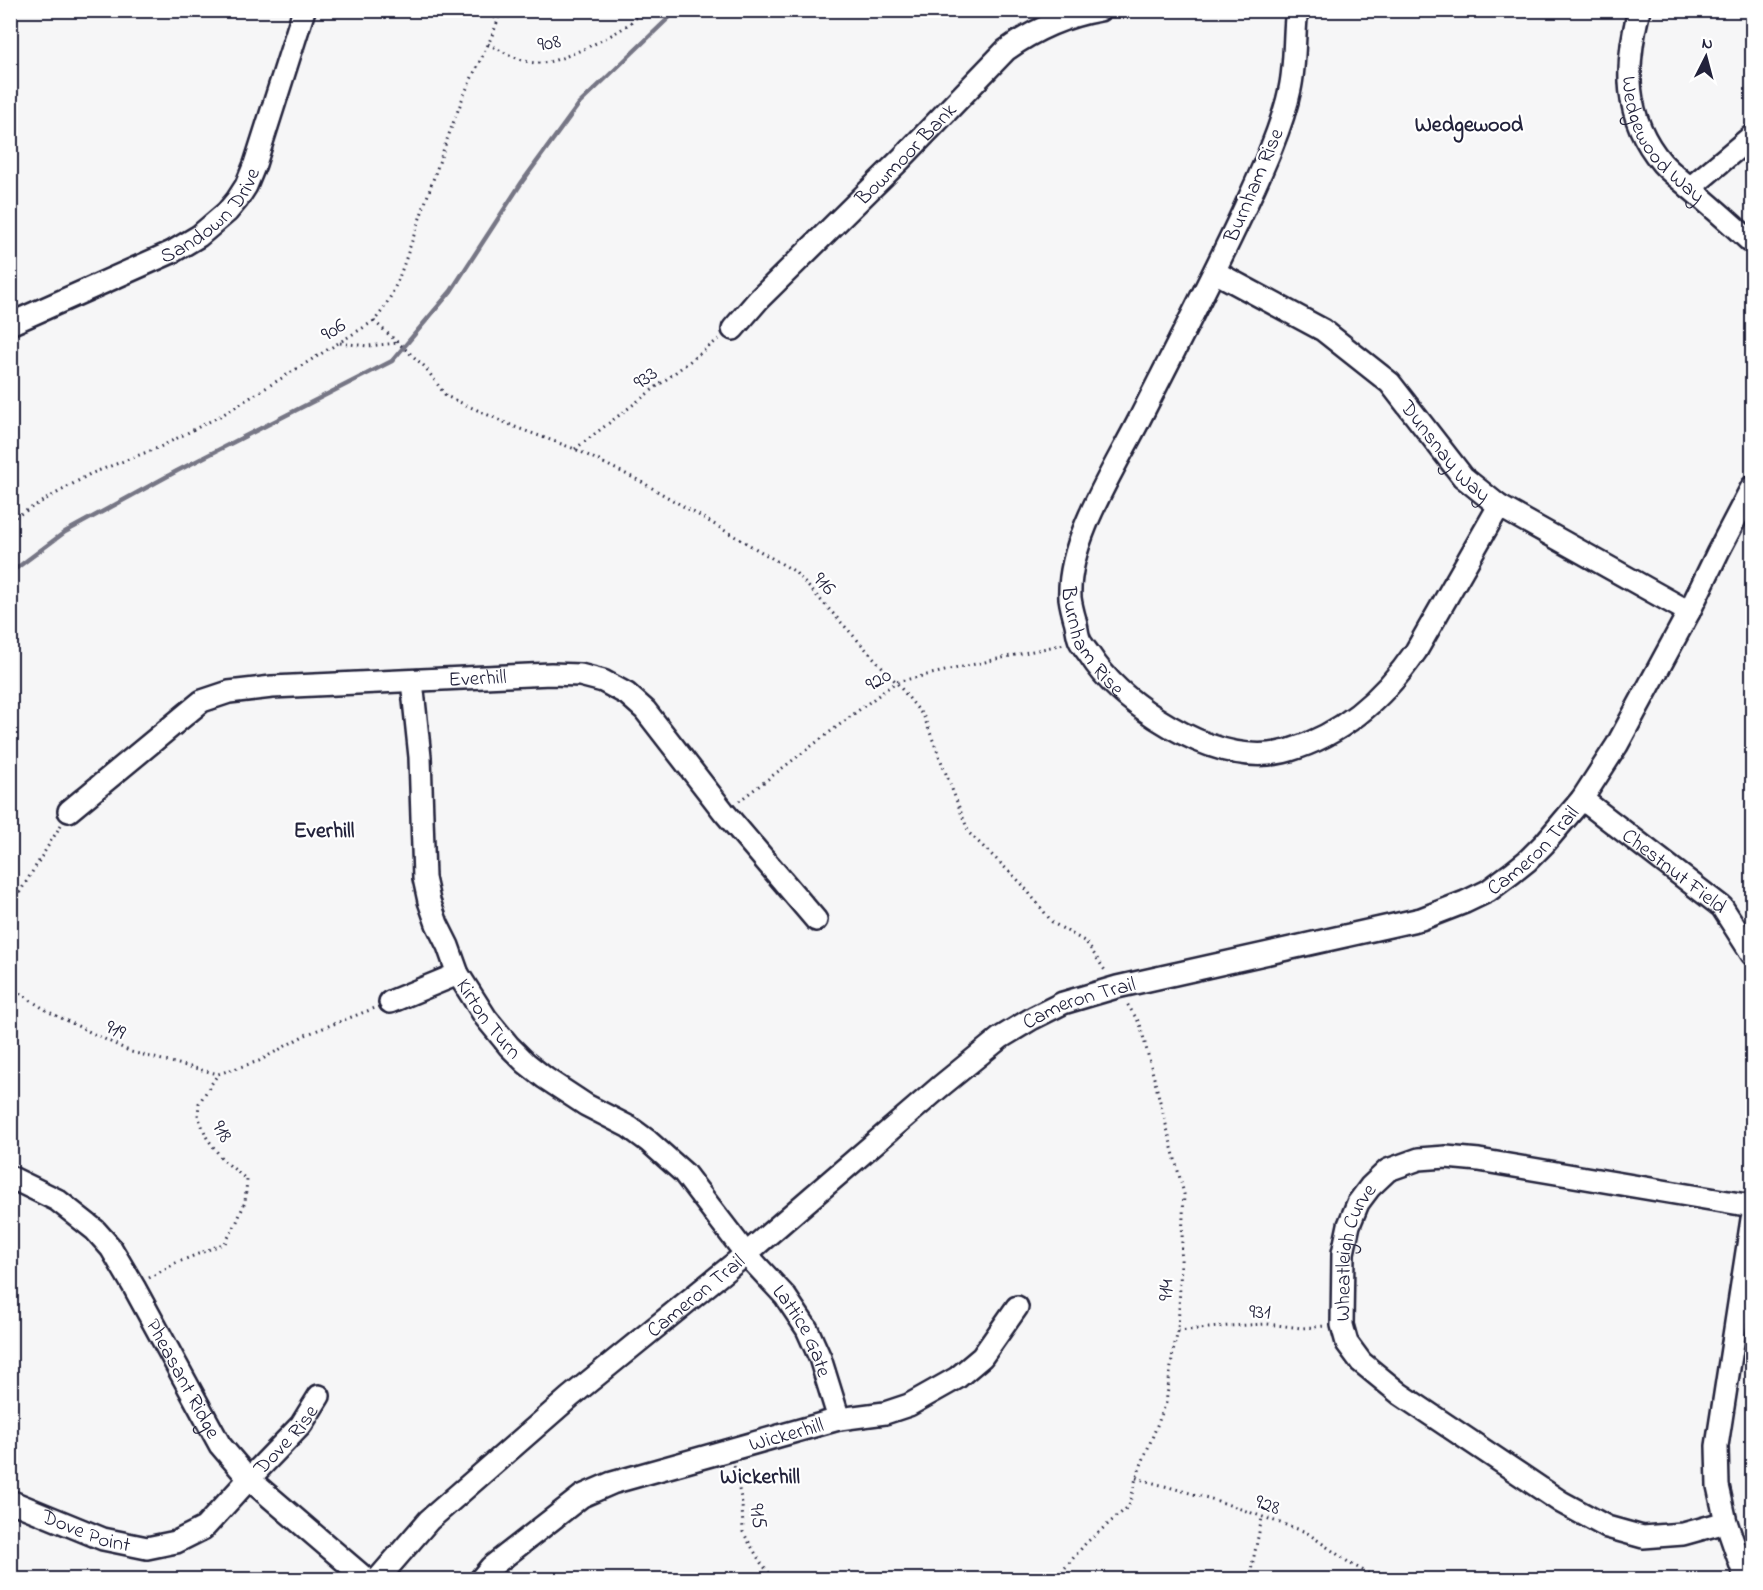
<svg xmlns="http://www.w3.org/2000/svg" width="1763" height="1590" font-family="'Indie Flower',sans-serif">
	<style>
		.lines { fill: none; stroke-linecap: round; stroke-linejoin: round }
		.stream { stroke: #767685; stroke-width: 4.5 }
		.minor-casing { stroke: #22223b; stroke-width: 26 }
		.path { stroke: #22223b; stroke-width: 3; stroke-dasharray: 1.5 4.5; stroke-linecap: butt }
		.minor { stroke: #fff; stroke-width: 21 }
		.labels { text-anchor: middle; stroke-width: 4.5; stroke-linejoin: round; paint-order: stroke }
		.street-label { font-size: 21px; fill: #22223b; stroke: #fff }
		.neighbourhood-label { font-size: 22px; font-weight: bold; fill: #22223b; stroke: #fff }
	</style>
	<rect width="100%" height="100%" fill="#f6f6f7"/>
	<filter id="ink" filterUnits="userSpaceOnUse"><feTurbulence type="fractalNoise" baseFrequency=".0167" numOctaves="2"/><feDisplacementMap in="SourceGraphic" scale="12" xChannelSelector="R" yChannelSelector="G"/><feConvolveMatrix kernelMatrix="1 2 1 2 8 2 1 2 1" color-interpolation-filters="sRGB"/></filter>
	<g filter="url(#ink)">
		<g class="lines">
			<!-- stream -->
			<path class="stream" d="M10,573L65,532L177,471L392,361L451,291L522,182L579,104L677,10"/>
			<!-- minor casing -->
			<g class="minor-casing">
				<g id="minor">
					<path id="s1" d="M1295,10L1296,18C1294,41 1295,66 1290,89C1282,129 1258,179 1241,216C1208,286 1173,353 1138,422C1113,471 1067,542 1070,598C1071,605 1073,613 1075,620C1077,626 1077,635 1080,641C1082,645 1086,650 1089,654C1107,682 1129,700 1156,718C1195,743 1243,764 1290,750C1344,734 1385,696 1416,651L1499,506"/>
					<path id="s2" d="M1639,10C1625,66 1623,117 1662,163C1670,172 1681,180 1690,188C1711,206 1732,224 1752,243"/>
					<path d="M1690,188L1752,136"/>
					<path id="s3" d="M1215,272L1323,330L1390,383L1463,477L1499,506L1689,612"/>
					<path id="s4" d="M10,324L172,252L199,236L227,212L237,200L246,186L255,164L304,10"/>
					<path id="s5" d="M733,329L759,299L901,159L1006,50C1034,30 1065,16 1100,10"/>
					<path id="s6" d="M412,681L420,757L424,878L429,901L437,924L448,946L458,974L486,1018L509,1046L526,1063L545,1078L586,1105L629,1127L648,1141L684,1173L746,1254L785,1296L807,1329L820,1358L839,1419"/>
					<path id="s7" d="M1582,799L1722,907L1752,954"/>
					<path id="s8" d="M69,811L202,701L229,692L272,687L551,674L580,675L603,681L627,694L645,710L724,812L816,920"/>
					<path d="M390,1002L458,974"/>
					<path id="s9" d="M10,1177L57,1200L95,1230L111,1248L134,1287L220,1445L249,1479L367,1580"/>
					<path id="s10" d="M10,1501L103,1539L147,1548L176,1542L204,1528L249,1479L301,1425L319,1396"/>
					<path id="s11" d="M1726,1522L1683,1534L1643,1537L1607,1527L1561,1502L1400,1394L1361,1362L1347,1343L1342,1325L1343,1253L1349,1225L1358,1203L1370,1187L1388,1170L1419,1159L1446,1157L1479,1160L1752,1206"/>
					<path id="s12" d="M377,1580L429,1520L570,1397L746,1254L941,1086L1000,1038L1033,1018L1063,1003L1117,987L1421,919L1465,902L1488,891L1512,873L1527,861L1544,844L1582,799L1617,745L1689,612L1718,552L1752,487"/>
					<path id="s13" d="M480,1580L491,1567L582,1496L612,1483L839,1419L885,1413L909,1405L957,1378L982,1357L1017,1307"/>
					<path d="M1746,1580L1726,1522L1718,1486L1717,1446L1752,1219"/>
				</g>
			</g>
			<!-- path -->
			<path class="path" d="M471,10L499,19
				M488,44C504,52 523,64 541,63C558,63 611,37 626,26C632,22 638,16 643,10
				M374,321L425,367L446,396L515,427L575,449L640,481L794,571L896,682L924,717L969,833L1021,883L1053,923L1086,942L1106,972
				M340,343L368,346L398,343
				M575,449L719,339
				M10,520L90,474L160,447L222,415L374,321C394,299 403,266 413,238C430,190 445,142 464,95C476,66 493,40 501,10
				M739,801L896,682L1064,644
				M10,908L61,825
				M10,987L49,1012L131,1052L218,1074
				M149,1278L176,1263L225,1243L236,1224L245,1202L247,1180L222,1159L207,1138L198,1116L199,1103L218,1074L259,1061L305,1035L375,1008
				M1178,1331L1229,1326L1267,1324L1302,1328L1325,1326
				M734,1466L742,1503L743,1532L761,1563L775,1580
				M1136,1478L1215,1500L1306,1532L1351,1564L1381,1580
				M1052,1580L1059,1575L1086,1543L1129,1506L1136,1478L1166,1403L1173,1352L1178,1331L1184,1194L1140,1024L1126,1002
				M1249,1580L1262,1518"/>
			<!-- minor -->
			<use href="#minor" class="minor"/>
		</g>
	</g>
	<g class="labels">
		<!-- street labels -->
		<g class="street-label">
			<text transform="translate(549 42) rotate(-11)" y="7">908</text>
			<text dy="7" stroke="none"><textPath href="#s2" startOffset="141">Wedgewood Way</textPath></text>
			<text dy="7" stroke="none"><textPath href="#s5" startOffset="246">Bowmoor Bank</textPath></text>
			<text transform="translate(1253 185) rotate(-67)" y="7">Burnham Rise</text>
			<text dy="7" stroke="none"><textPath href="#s4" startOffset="231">Sandown Drive</textPath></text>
			<text transform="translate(333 329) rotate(-32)" y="7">906</text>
			<text transform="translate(645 377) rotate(-37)" y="7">933</text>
			<text dy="7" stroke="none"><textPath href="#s3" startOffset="296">Dunsnay Way</textPath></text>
			<text transform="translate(825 583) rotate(47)" y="7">916</text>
			<text dy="7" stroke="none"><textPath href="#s1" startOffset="686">Burnham Rise</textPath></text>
			<text dy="7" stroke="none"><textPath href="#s8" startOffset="450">Everhill</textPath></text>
			<text transform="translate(878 679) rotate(-32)" y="7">920</text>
			<text dy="7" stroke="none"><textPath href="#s12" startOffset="1400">Cameron Trail</textPath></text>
			<text dy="7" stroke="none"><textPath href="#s7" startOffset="117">Chestnut Field</textPath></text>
			<text dy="7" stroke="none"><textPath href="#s12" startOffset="914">Cameron Trail</textPath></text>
			<text dy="7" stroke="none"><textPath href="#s6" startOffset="354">Kirton Turn</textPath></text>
			<text transform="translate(116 1029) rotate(26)" y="7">919</text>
			<text transform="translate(223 1131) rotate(60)" y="7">918</text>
			<text dy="7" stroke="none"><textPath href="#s11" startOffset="536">Wheatleigh Curve</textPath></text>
			<text transform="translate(1165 1290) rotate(-87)" y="7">914</text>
			<text dy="7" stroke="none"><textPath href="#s12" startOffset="428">Cameron Trail</textPath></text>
			<text transform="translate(1260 1311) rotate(1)" y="7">931</text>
			<text dy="7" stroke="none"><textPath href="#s6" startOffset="804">Lattice Gate</textPath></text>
			<text dy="7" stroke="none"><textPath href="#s9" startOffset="274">Pheasant Ridge</textPath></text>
			<text dy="7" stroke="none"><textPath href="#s13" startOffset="346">Wickerhill</textPath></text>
			<text dy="7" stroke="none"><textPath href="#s10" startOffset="327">Dove Rise</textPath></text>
			<text transform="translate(1268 1504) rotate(19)" y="7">928</text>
			<text transform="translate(759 1516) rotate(81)" y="7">915</text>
			<text dy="7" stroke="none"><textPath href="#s10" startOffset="82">Dove Point</textPath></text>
		</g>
		<!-- neighbourhood labels -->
		<g class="neighbourhood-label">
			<text x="1469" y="131">Wedgewood</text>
			<text x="324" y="837">Everhill</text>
			<text x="760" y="1483">Wickerhill</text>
		</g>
	</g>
	<!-- margin -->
	<rect width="1763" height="1590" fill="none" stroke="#fff" stroke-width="36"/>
	<rect x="18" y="18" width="1727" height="1554" fill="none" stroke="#22223b" stroke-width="2" filter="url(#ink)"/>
	<!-- north arrow -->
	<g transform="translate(1706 57) rotate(6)" stroke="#ffffff" stroke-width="4.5" paint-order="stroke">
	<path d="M0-4.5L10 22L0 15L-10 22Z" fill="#22223b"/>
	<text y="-9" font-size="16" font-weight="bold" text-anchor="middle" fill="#22223b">N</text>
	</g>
</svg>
